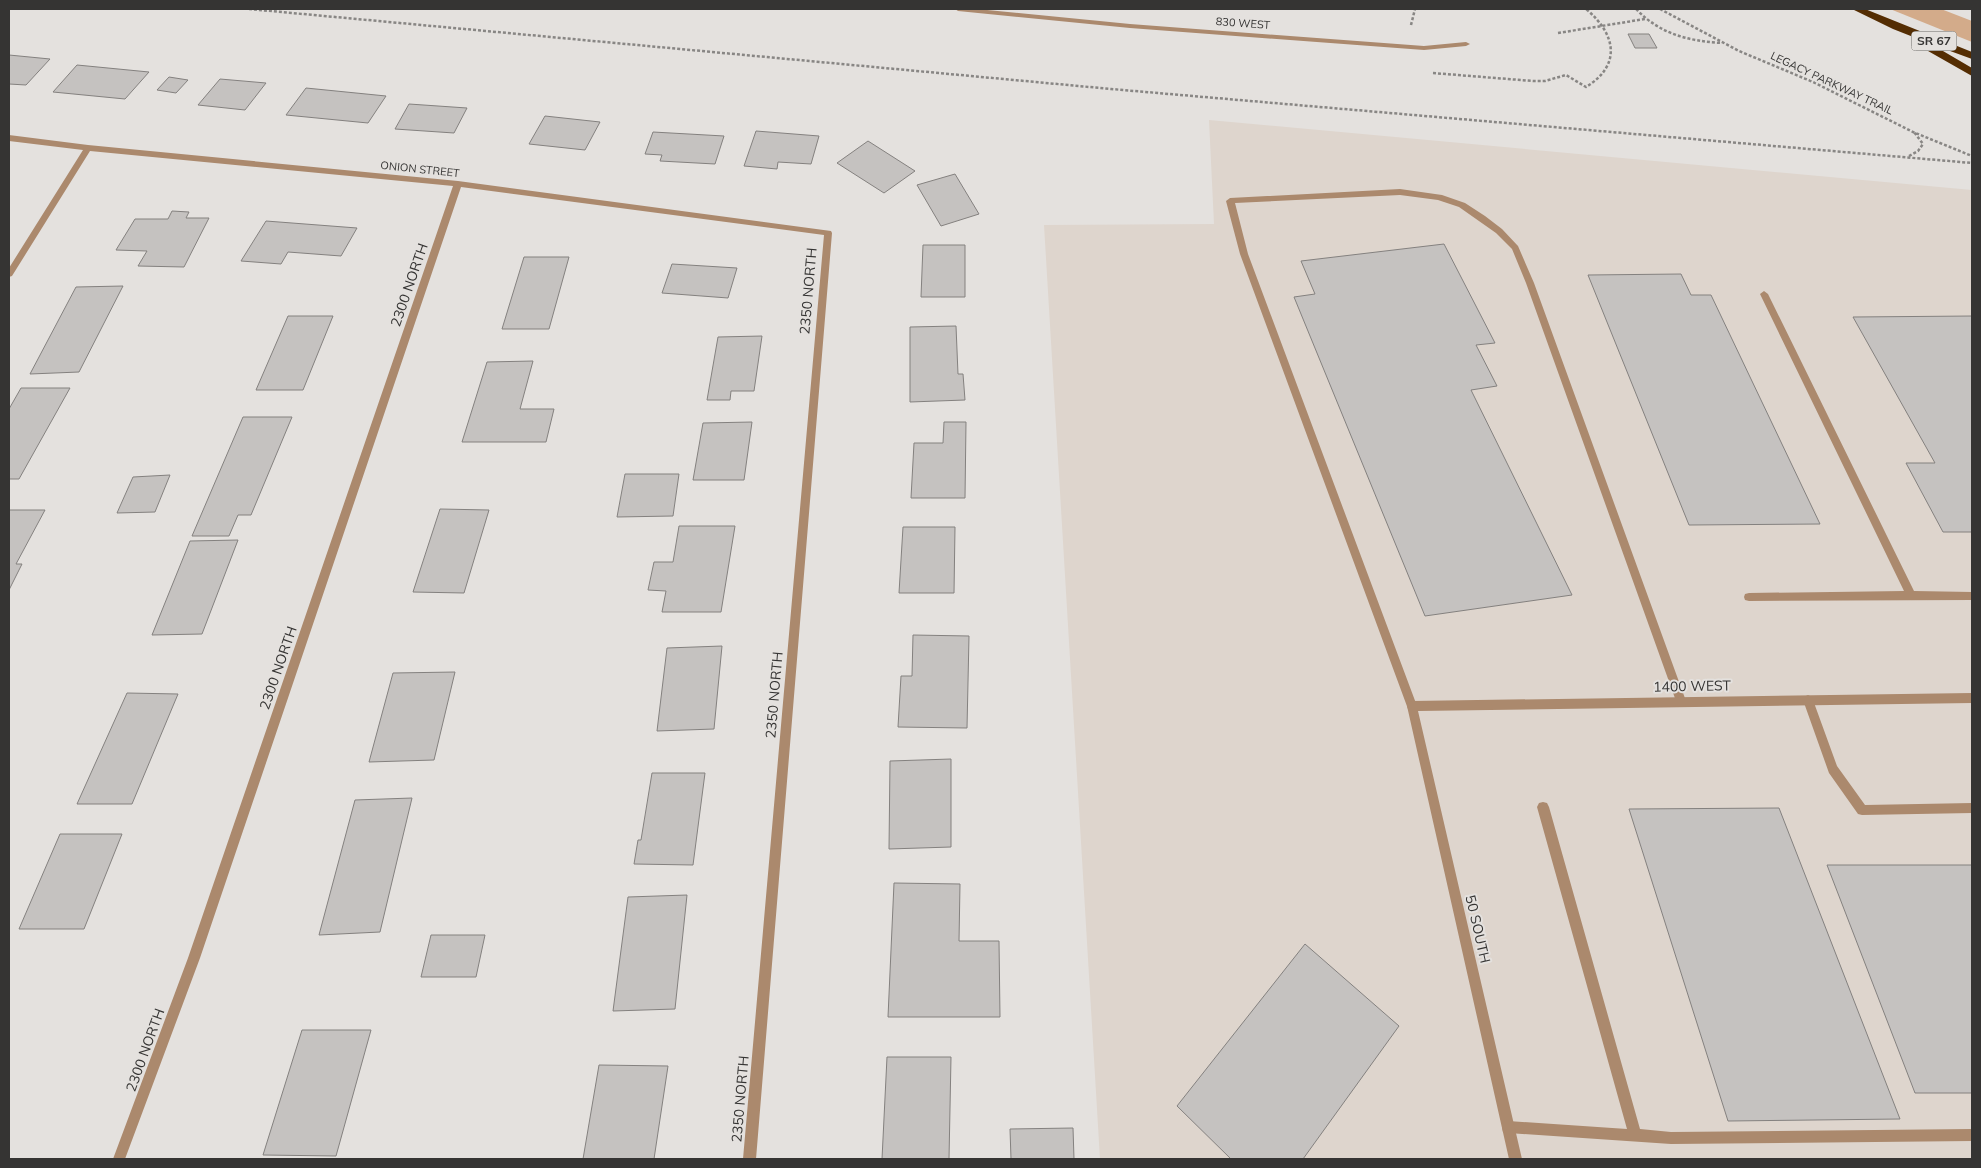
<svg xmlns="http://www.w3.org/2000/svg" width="1981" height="1168" font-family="Mulish,sans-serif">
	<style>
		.built { fill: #ded5cd }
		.green { fill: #d3ab8a }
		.building { fill: #c5c2c0; stroke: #84817f }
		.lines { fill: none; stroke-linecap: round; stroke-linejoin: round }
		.path { stroke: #888684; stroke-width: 2.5; stroke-dasharray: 3 2; stroke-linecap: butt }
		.lane { fill: #ab896d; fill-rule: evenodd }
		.street { fill: #ab896d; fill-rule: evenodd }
		.highway { fill: #542d03; fill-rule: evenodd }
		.labels { text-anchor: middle; stroke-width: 4; stroke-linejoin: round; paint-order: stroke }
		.far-street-label { font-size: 11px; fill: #353433; stroke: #e4e1de }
		.shield { fill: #e4e1de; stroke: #6a6866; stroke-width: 1 }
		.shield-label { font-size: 12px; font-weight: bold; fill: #353433 }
		.street-label { font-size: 14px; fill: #353433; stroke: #e4e1de }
	</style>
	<rect width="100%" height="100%" fill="#e4e1de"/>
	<!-- built -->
	<path class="built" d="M1209,120L1972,190V1159H1100L1044,225L1214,224Z"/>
	<!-- green -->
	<path class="green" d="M1890,9H1941L1972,21V42Z"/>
	<!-- building -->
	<path class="building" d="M1628,34H1649L1657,48H1635Z
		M9,55L50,59L26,85L9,84Z
		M77,65L149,72L125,99L53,92Z
		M169,77L188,80L176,93L157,90Z
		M220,79L266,83L245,110L198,105Z
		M306,88L386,96L368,123L286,115Z
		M409,104L467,108L454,133L395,129Z
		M545,116L600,122L585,150L529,144Z
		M756,131L819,136L811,164L778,162L777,169L744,166Z
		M653,132L724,136L715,164L660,161L662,155L645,154Z
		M868,141L915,171L884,193L837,163Z
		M955,174L979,214L941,226L917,185Z
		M172,211L189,212L186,218H209L184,267L138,266L147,251L116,250L135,219H168Z
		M266,221L357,228L341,256L288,252L281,264L241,261Z
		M1444,244L1495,343L1476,345L1497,386L1471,390L1572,595L1425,616L1294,297L1315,294L1301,261Z
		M923,245H965V297H921Z
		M524,257H569L549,329H502Z
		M672,264L737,268L728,298L662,293Z
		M1681,274L1691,295H1711L1820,524L1689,525L1588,275Z
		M123,286L79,372L30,374L76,287Z
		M288,316H333L303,390H256Z
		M1972,316V532H1943L1906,463H1935L1853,317Z
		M956,326L958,374H963L965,400L910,402V327Z
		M762,336L754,391H731L730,400H707L718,337Z
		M533,361L520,409H554L546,442H462L487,362Z
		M21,388H70L19,479H9V409Z
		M243,417H292L251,515H238L229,536H192Z
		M752,422L744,480H693L703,423Z
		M944,422H966L965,498H911L914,443H943Z
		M625,474H679L673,516L617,517Z
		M170,475L155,512L117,513L133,477Z
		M440,509L489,510L464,593L413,592Z
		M9,510H45L16,564H22L9,590Z
		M679,526H735L721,612H662L666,591L648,590L654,562H673Z
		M903,527H955L954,593H899Z
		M238,540L202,634L152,635L190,541Z
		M913,635L969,636L967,728L898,727L901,676H912Z
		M722,646L714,729L657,731L667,648Z
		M455,672L434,760L369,762L393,673Z
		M127,693L178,694L132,804H77Z
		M951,759V847L889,849L890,761Z
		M652,773H705L693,865L634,864L638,840H641Z
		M412,798L380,932L319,935L355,800Z
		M1779,808L1900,1119L1728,1121L1629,809Z
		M60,834H122L84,929H19Z
		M1827,865H1972V1093H1915Z
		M894,883L960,884L959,941H999L1000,1017H888Z
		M687,895L675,1009L613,1011L628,897Z
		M431,935H485L476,977H421Z
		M1305,944L1399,1026L1303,1159H1231L1177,1106Z
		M302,1030H371L336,1156L263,1155Z
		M887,1057H951L949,1159H882Z
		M599,1065L668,1066L654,1159H583Z
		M1073,1128L1074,1159H1011L1010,1129Z"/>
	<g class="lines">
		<!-- path -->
		<path class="path" d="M249,9L1111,89L1972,163
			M1636,9C1660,34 1688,41 1722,43
			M1660,9L1739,51L1813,82L1913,132L1972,156
			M1411,25L1415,9
			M1558,33L1645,19
			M1433,73L1533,81H1545L1566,75L1586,87C1622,65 1616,34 1586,9
			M1909,156L1918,151L1923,144L1914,132"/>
		<!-- lane -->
		<path class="lane" d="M1400,189L1442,195L1465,203L1485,216L1502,229L1518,246L1534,283L1686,701L1685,704L1681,706L1677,704L1676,701L1526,283L1512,249L1496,233L1459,207L1438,200L1400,195L1235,203L1248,254L1417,706L1416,709L1412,711L1408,709L1240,254L1226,201L1230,198Z
			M1764,291L1768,294L1914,591L1972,592V600L1749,601L1745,600L1744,597L1745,594L1749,593L1904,591L1760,294Z
			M1808,695L1812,697L1813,700L1837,766L1865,805L1972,803V813L1862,815L1858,814L1829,773L1803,700L1804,697Z
			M1543,802L1547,803L1549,807L1640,1129L1671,1132L1972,1129V1141L1671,1144L1508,1133L1503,1132L1502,1127L1503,1122L1508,1121L1627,1129L1537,807L1539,803Z"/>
		<!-- street -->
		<path class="street" d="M955,9H977L1130,24L1424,46L1466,42L1470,44L1466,46L1424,50L1130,28L958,11Z
			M9,135L88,145L458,181L831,231L832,233L756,1159H743L824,235L461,187L200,958L125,1159H113L188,958L453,186L90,151L12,276L9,277V268L83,150L9,141Z
			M1972,693V703L1418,711L1522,1159H1509L1407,706L1408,703L1412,701Z"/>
		<!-- highway -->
		<path class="highway" d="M1852,9H1865L1972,52V59L1931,44L1972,68V76L1921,47L1920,45L1921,43L1926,42L1893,29Z"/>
	</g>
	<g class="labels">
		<!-- far-street labels -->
		<g class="far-street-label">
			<text transform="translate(1243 23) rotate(4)" y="4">830 WEST</text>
			<text transform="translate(1832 83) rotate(25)" y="4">LEGACY PARKWAY TRAIL</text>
			<text transform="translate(420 169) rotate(6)" y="4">ONION STREET</text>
		</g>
		<!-- shield labels -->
		<rect class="shield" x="1911.5" y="31.5" width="45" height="19" rx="4"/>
		<g class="shield-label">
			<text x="1934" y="45">SR 67</text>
		</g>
		<!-- street labels -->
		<g class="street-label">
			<text transform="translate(409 285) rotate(-71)" y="5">2300 NORTH</text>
			<text transform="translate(808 291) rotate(-85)" y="5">2350 NORTH</text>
			<text transform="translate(278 668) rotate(-71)" y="5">2300 NORTH</text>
			<text transform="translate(1692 686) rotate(-1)" y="5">1400 WEST</text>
			<text transform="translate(774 695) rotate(-85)" y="5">2350 NORTH</text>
			<text transform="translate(1478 929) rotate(77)" y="5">50 SOUTH</text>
			<text transform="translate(145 1050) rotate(-70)" y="5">2300 NORTH</text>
			<text transform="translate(740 1099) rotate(-85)" y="5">2350 NORTH</text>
		</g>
	</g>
	<!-- border -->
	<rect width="1981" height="1168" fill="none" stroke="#353433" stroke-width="20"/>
</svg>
